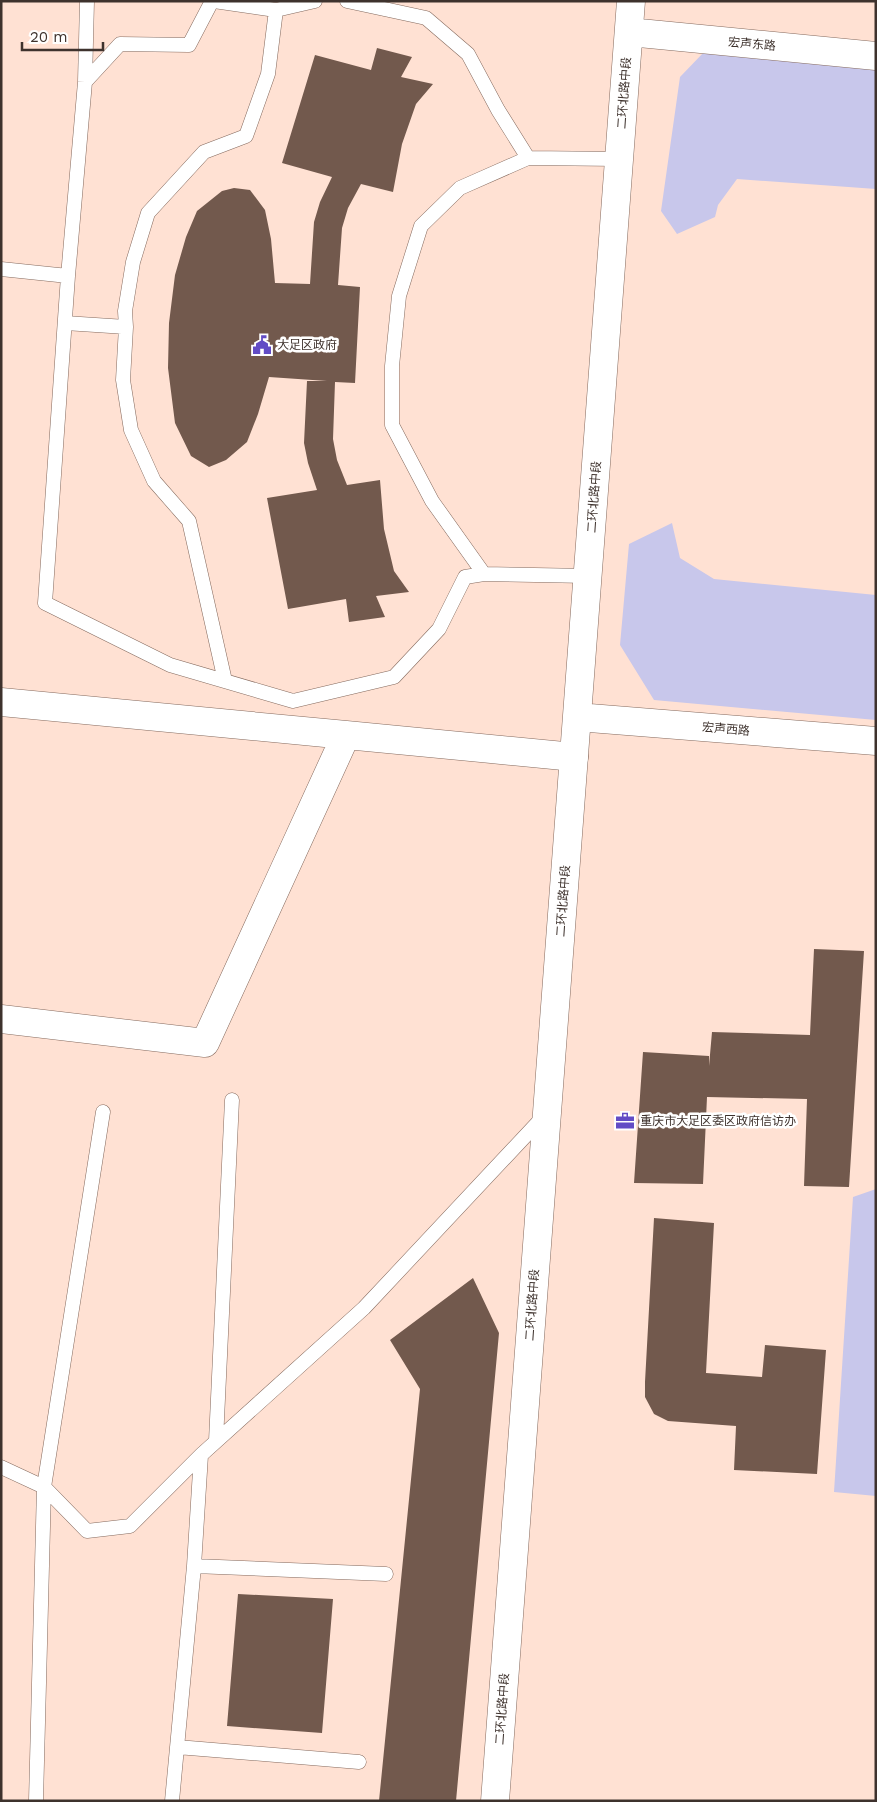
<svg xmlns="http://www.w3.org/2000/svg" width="877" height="1802" font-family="'Work Sans','Noto Sans SC',sans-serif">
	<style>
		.green { fill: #c8c7eb }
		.building { fill: #72594d }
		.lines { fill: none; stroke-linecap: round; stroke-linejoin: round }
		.lane-casing { stroke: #856a5e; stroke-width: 15 }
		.street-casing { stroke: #856a5e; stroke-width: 29 }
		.secondary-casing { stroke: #856a5e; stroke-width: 29 }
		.lane { stroke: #fff; stroke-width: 14 }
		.street { stroke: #fff; stroke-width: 28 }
		.secondary { stroke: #fff; stroke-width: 28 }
		.labels { text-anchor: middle; stroke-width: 5; stroke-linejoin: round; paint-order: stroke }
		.street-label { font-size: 12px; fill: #3e322d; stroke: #fff }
		.poi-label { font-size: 12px; fill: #3e322d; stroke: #fff; text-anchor: start }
	</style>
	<rect width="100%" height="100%" fill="#ffe1d3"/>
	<!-- green -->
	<path class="green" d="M705,51L876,66V189L737,179L718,205L715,217L677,234L661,211L680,77Z
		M672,523L680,558L714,579L876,595V720L654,700L620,645L629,544Z
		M876,1189V1496L834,1492L853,1197Z"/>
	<!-- building -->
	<path class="building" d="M377,48L412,57L401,77L433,84L416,104L402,144L393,192L361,184L348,208L342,228L338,285L360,287L355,383L335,382L333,439L337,460L347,485L380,480L384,529L394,571L409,592L376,596L385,617L349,622L346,599L288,609L267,498L317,490L308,463L304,443L307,381H327L269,377L258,414L247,442L226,460L209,467L191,456L175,423L168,368L169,323L175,275L186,237L197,211L222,191L234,188L250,190L265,210L271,239L275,283L310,284L314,222L320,202L332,177L282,163L315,55L371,70Z
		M814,949L864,951L849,1187L804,1186L807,1099L707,1097L703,1184L634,1183L643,1052L709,1056V1066L712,1032L810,1035Z
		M654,1218L714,1223L706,1373L762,1377L765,1345L826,1350L817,1474L734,1470L736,1426L668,1421L654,1414L645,1397V1382Z
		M473,1278L499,1333L456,1801H379L420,1389L390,1340Z
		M238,1594L333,1599L322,1733L227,1726Z"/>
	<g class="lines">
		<!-- lane casing -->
		<g class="lane-casing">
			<path id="lane" d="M87,1L85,82L68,276L45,603L170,665L293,701L394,677L439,629L465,577L484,574L588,576
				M214,1L276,10L315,1
				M347,1L426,18L468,54L498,110L528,158
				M85,82L120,44L189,45L212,1
				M1,269L68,276
				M65,323L126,327
				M484,574L432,501L392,425V366L399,296L421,226L460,188L528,158L619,159
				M225,681L189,521L154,481L131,430L123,380L126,327L125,311L133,262L148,213L204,152L246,136L268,74L276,10
				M216,1441L232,1100
				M1,1467L44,1487L87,1531L130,1526L201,1455
				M194,1566L386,1574
				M177,1747L359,1762
				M36,1801L44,1487L103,1112
				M172,1801L194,1566L201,1455L364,1308L545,1115"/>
		</g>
		<!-- street casing -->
		<g class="street-casing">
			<path id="street" d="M1,702L346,735
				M1,1019L205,1043L346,735L574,757"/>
		</g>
		<!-- secondary casing -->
		<g class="secondary-casing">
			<path id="secondary" d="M629,32L876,56
				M577,717L876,741
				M495,1801L631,1"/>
		</g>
		<!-- lane -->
		<use href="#lane" class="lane"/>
		<!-- street -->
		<use href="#street" class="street"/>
		<!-- secondary -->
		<use href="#secondary" class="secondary"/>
	</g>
	<!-- icons -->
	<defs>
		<g id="civic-bare" transform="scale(1.5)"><path d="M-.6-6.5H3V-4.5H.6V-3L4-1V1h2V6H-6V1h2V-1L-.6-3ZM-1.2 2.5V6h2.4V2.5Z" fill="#624cc5" stroke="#fff" stroke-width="2.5" paint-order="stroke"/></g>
		<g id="office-bare" transform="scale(1.5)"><path d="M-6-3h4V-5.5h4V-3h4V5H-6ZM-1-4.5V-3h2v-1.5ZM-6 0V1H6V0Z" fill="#624cc5" stroke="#fff" stroke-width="2.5" paint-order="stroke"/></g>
	</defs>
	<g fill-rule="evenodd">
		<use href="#civic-bare" x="262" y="345"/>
		<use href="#office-bare" x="625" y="1121"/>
	</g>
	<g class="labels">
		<!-- street labels -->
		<g class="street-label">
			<text transform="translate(752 44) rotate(5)" y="4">宏声东路</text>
			<text transform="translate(624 93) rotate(-86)" y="4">二环北路中段</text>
			<text transform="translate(594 497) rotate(-86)" y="4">二环北路中段</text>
			<text transform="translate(726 729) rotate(5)" y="4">宏声西路</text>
			<text transform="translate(563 901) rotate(-86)" y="4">二环北路中段</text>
			<text transform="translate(532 1305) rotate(-86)" y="4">二环北路中段</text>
			<text transform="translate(502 1709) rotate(-86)" y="4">二环北路中段</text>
		</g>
		<!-- poi labels -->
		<g class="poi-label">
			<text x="277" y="349">大足区政府</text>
			<text x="640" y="1125">重庆市大足区委区政府信访办</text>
		</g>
	</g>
	<!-- border -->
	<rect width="877" height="1802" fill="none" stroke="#3e322d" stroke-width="5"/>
	<!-- scale -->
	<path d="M22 42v8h81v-8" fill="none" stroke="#3e322d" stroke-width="2.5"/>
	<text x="30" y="42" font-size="15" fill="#3e322d" stroke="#ffffff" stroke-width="4" paint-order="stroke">20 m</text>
</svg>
